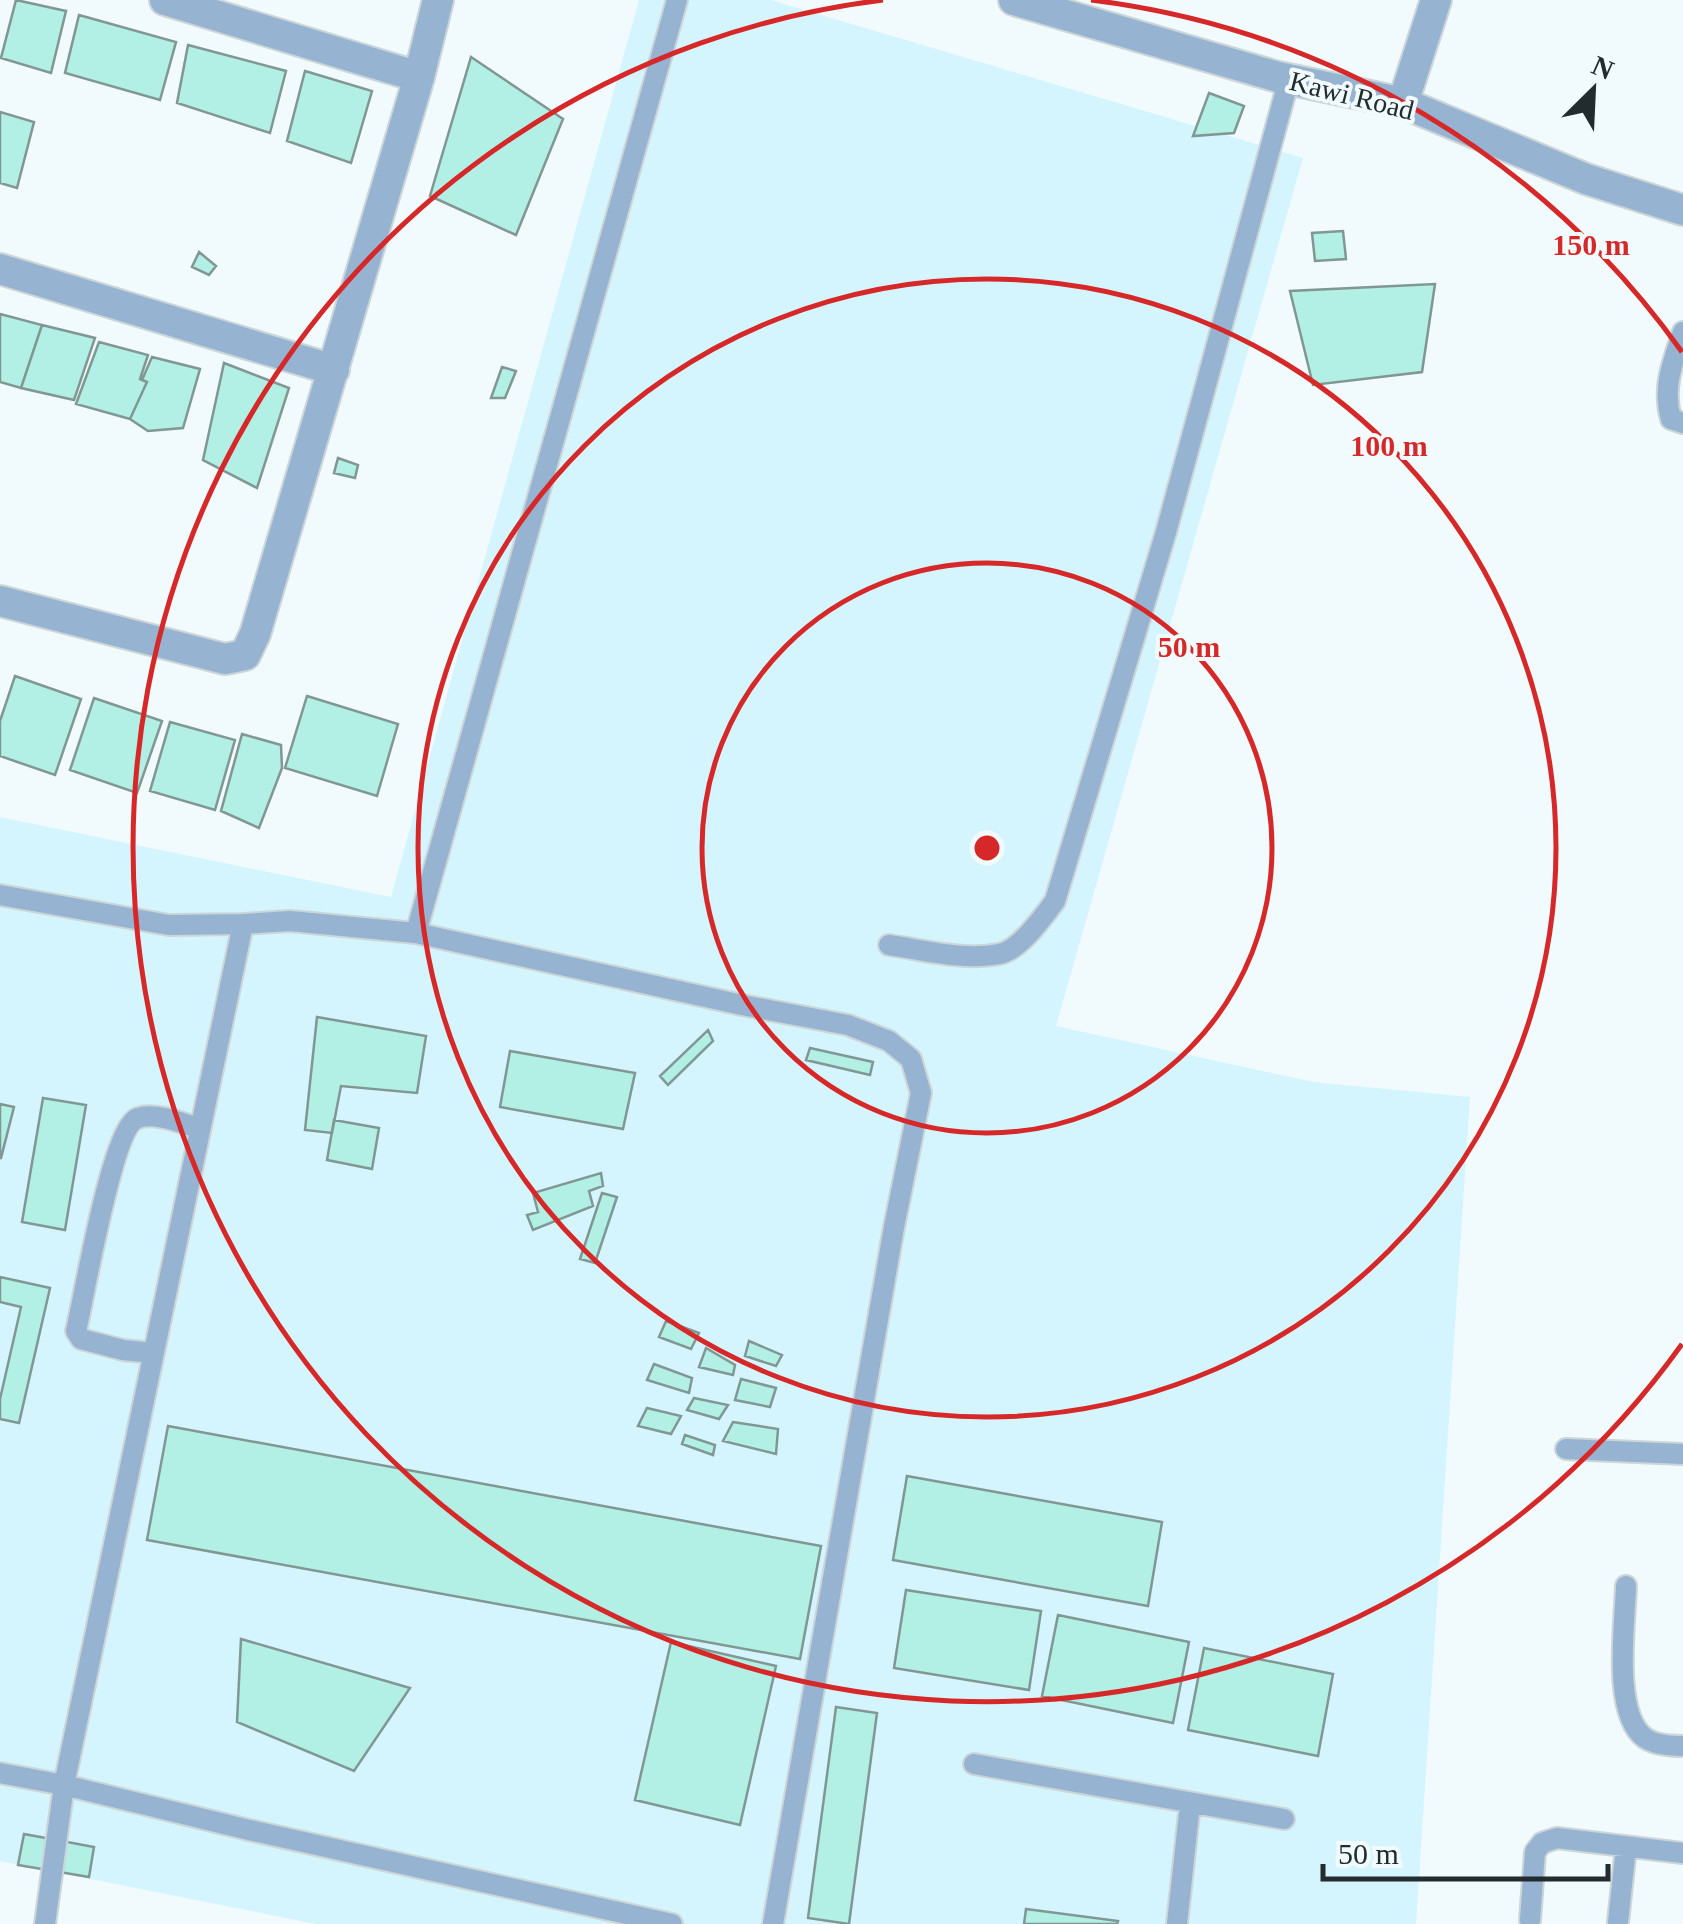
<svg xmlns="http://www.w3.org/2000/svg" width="1683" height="1924" font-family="'Times New Roman',serif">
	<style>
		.built { fill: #d5f5fe }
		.building { fill: #b2efe4; stroke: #819793; stroke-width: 2.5 }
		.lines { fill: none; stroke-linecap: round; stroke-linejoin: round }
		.lane-casing { stroke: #ccd6d8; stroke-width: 24 }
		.street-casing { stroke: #ccd6d8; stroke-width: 34 }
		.lane { stroke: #96b3d2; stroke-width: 20 }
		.street { stroke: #96b3d2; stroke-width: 30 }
		.ring { fill: none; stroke: #d62828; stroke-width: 5 }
		.labels { text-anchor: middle; stroke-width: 8; stroke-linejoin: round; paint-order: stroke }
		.street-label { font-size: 28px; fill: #222b2d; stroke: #f1fbfd }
		.centre { fill: #d62828; stroke: #f1fbfd; stroke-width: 5 }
		.ring-label { font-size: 30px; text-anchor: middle; font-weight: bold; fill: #d62828; stroke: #f1fbfd; stroke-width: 8; stroke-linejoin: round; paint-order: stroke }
	</style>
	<rect width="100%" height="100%" fill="#f1fbfd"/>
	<!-- built -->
	<path class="built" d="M639,0H771L1303,158L1056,1026L1314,1082L1470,1097L1416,1924H316L0,1861V817L391,897Z"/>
	<!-- building -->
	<path class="building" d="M16,0L66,11L51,73L1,58Z
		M79,15L176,42L160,100L65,73Z
		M188,45L286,71L270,133L177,103Z
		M471,57L563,119L516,235L430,196Z
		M305,71L372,91L351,163L287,141Z
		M1209,93L1244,106L1234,133L1193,136Z
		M0,112L34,122L17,188L0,183Z
		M1343,231L1346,259L1315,261L1312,233Z
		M199,252L216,266L209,275L192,267Z
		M1435,284L1422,372L1313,385L1290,291Z
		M0,314L42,325L21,388L0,382Z
		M42,325L95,338L74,400L21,388Z
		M99,342L148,355L140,379L147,382L130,419L76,404Z
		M152,357L200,369L183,428L148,431L130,419L147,382L142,380Z
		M224,363L289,388L257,488L203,460Z
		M502,367L516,371L505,398H491Z
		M338,458L358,465L355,478L334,473Z
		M15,676L81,699L55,775L0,756V721Z
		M307,696L398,724L377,796L285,768Z
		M94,698L162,721L137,793L70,770Z
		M170,722L235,740L215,810L150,791Z
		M242,734L281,745L282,768L259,828L221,811Z
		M317,1017L426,1036L417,1093L341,1086L332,1133L305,1130Z
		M708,1030L713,1041L668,1085L660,1076Z
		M810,1048L873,1062L870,1075L806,1060Z
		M510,1051L635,1073L623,1129L500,1107Z
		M43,1098L86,1105L65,1230L22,1222Z
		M0,1104L14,1107L1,1158H0Z
		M334,1120L379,1128L372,1169L327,1160Z
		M601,1173L603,1186L589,1191L593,1206L533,1230L527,1215L538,1212L533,1193Z
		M602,1193L617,1197L595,1263L580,1259Z
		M0,1277L50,1288L19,1423L0,1419V1399L21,1307L0,1302Z
		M666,1321L699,1333L691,1349L659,1337Z
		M749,1341L782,1355L776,1366L745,1356Z
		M706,1348L735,1365L733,1375L699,1367Z
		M654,1364L692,1378L689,1393L647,1380Z
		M741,1379L776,1388L770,1407L735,1400Z
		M694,1398L728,1405L719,1419L687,1410Z
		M647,1408L681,1416L671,1434L638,1426Z
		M733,1422L778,1429L776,1454L723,1441Z
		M168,1426L821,1546L800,1659L147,1540Z
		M685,1435L715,1445L713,1455L682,1444Z
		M907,1476L1162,1522L1148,1606L893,1560Z
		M906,1590L1041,1611L1029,1690L894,1668Z
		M1058,1615L1189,1642L1173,1723L1042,1696Z
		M241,1639L410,1688L354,1771L237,1722Z
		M671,1642L776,1666L740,1825L635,1800Z
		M1204,1648L1333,1674L1318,1756L1188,1730Z
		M836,1707L877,1713L849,1924L808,1918Z
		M24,1834L94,1847L89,1877L18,1865Z
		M1026,1909L1118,1921L1117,1924H1024Z"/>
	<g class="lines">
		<!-- lane casing -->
		<g class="lane-casing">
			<path id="lane" d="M1683,332C1673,362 1662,387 1671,419L1683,423
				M0,895L169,925L243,924
				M416,933L677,0
				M889,945C923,950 965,961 999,954C1019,951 1043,917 1055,901L1166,532L1289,79
				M154,1353L123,1350L81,1339L76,1331C84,1298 112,1127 138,1118C155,1112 182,1123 198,1128
				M1566,1449L1683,1454
				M1626,1586C1625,1624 1612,1714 1645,1738C1655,1745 1671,1746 1683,1746
				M974,1764L1284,1819
				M0,1773L64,1785L243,924L290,921L416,933L742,1005L848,1025L889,1041L911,1059L921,1093L894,1227L773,1924
				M1530,1920L1535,1852L1542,1843L1557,1838L1683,1853
				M1618,1922L1626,1847
				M45,1924L64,1785L249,1830L672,1924
				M1177,1924L1190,1804"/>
		</g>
		<!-- street casing -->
		<g class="street-casing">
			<path id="street" d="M165,0L419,77
				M1014,0L1278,77L1403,103L1586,179L1683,210
				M1403,103L1436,0
				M0,269L334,370
				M0,601L225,659L245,655L255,634L419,77L438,0"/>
		</g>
		<!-- lane -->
		<use href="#lane" class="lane"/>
		<!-- street -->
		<use href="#street" class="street"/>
	</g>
	<!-- distance rings -->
	<g class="ring">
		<circle cx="987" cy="848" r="285"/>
		<circle cx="987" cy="848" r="569"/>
		<path d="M1682 1344A854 854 0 1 1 883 0M1091 0A854 854 0 0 1 1682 352"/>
	</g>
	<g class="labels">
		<!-- street labels -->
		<g class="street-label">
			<text transform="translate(1352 95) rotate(14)" y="10">Kawi Road</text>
		</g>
	</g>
	<circle cx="987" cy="848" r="15" class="centre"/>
	<g class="ring-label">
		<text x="1591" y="255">150 m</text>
		<text x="1389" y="456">100 m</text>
		<text x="1189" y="657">50 m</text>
	</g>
	<!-- north arrow -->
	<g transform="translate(1593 90) rotate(24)" stroke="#f1fbfd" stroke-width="8" paint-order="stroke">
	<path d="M0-8L18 38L0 25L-18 38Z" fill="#222b2d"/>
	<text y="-15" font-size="28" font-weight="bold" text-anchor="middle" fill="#222b2d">N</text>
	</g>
	<!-- scale -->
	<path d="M1323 1864v15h285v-15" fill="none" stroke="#222b2d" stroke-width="5"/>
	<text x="1338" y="1864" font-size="30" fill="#222b2d" stroke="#f1fbfd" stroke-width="8" paint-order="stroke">50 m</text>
</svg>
